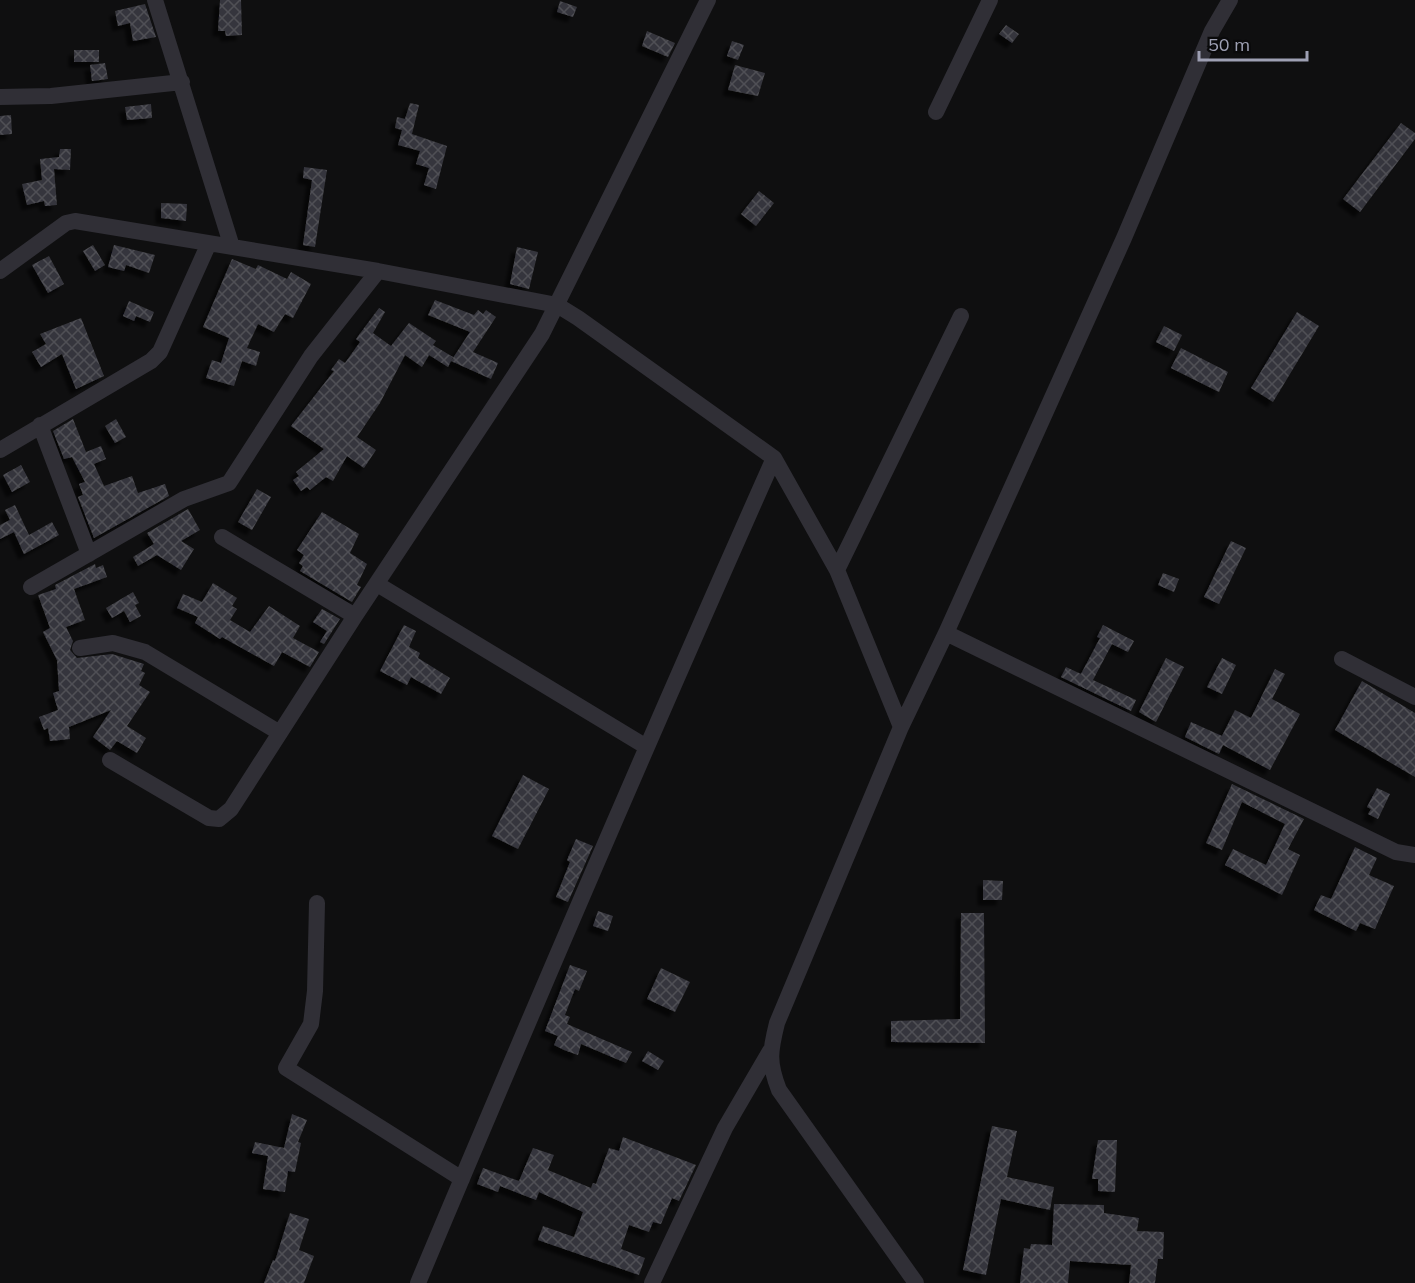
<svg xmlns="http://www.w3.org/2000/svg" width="1415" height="1283" font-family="Mulish,sans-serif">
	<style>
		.building { fill: url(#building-cross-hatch); filter: url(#shadow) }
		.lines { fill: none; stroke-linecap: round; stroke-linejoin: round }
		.street { stroke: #302f36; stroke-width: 16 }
	</style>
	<defs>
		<pattern id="building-cross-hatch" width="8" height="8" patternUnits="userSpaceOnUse" patternTransform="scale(1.5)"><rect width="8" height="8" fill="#36363c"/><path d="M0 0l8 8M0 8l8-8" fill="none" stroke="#505056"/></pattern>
		<filter id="shadow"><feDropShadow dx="-5.5" dy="5.5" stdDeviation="1.5" flood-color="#0009"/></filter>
	</defs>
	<rect width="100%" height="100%" fill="#0f0f10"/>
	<!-- building -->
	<path class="building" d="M220,0H241L242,35L226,36L225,31H218Z
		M560,1L577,7L573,17L557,12Z
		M145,4L156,37L133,41L130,23L118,26L115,11Z
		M1006,25L1019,34L1012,43L999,34Z
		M647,31L675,43L668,57L642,46Z
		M732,41L744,45L738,60L727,56Z
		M74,50H99V62H74Z
		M105,63L108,79L92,81L90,65Z
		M735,65L765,73L758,96L728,90Z
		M410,103L419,105L412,134L447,146L436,189L424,185L429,168L416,164L420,151L398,145L402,130L395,128L397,117L405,119Z
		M151,104L152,118L127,120L125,107Z
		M11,115L12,134L0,135V116Z
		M1401,123L1415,133V139L1360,212L1343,199Z
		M60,149H71L70,170L54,169L57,205L45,206L44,201L27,205L22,184L42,180L40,159L59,157Z
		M304,167L327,170L315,247L303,245L312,180L303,178Z
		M759,191L774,203L756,226L741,214Z
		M161,203L187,204L186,221L161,218Z
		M93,245L105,265L95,271L83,251Z
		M114,245L155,255L149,273L126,265L124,271L108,267Z
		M517,247L538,252L529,289L510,284Z
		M49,256L64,284L48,293L32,265Z
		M232,259L256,269L258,265L287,279L291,272L311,284L293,318L285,314L274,332L258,324L247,348L260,352L256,366L242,361L234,386L206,378L212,360L221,363L229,338L203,327Z
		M435,300L474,315L478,310L483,314L486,310L496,317L473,352L498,363L491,379L451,361L470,332L428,315Z
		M129,301L154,312L150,322L136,316L134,321L123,316Z
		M379,308L385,312L373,333L391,346L409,323L436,341L433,345L453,357L448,367L429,355L422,367L405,355L380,403L357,437L376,450L364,468L347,456L333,481L326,477L310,490L307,487L301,491L293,480L299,476L296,472L324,449L291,426L334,371L331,370L339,359L345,363L360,342L356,339Z
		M1297,312L1319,326L1273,402L1251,388Z
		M81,318L104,376L76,389L62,354L41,367L32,352L46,344L40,334Z
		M1164,326L1182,335L1174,351L1156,342Z
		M1181,348L1228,372L1219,392L1171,368Z
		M73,419L86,452L101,446L106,459L94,464L104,486L132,476L138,493L165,484L169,496L94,538L78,497L83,495L79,484L85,482L72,457L64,459L53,431Z
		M116,419L126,437L115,443L105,426Z
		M21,465L30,482L12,492L3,475Z
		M257,489L271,497L252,530L238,522Z
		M15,505L29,535L52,522L59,535L24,554L14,532L0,539V525L10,520L5,510Z
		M188,509L200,530L181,541L194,549L181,570L157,555L138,566L133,557L154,544L147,533Z
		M322,512L359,534L350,553L367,564L357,585L361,587L352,602L300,571L303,566L299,563L304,555L297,550Z
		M1231,541L1246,548L1219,604L1204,597Z
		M95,564L96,568L103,565L107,577L74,589L85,620L66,627L73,641L70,650L77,658L112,654L144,664L141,671L145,673L139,685L150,692L127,726L146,738L137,753L117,741L110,750L93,737L111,710L69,727L70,739L50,741L48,728L44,730L39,717L58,710L53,693L59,691L57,660L43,632L50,628L38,595L56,589L55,585Z
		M1163,573L1179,579L1174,592L1158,585Z
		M213,583L237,598L232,606L237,609L230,620L250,632L269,606L300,626L293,638L319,652L310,667L282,652L274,666L222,637L220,639L195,623L198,617L177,608L183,594L202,602Z
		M133,592L139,603L135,605L141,616L130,622L124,611L112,618L106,608Z
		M322,609L340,619L324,644L320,642L327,631L313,622Z
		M404,625L416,631L409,647L420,653L418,658L450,678L441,694L411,677L407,685L380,671Z
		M1103,625L1134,641L1128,652L1112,644L1093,680L1136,700L1131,711L1061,677L1066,667L1081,674L1100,638L1097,637Z
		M1166,658L1184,667L1156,722L1139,712Z
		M1222,658L1236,665L1222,694L1207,687Z
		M1275,669L1285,674L1272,699L1300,714L1270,770L1223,745L1219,754L1185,737L1191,722L1222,736L1235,710L1251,718Z
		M1362,681L1415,713V777L1335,730Z
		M523,775L549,789L518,849L492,836Z
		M1232,784L1304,819L1288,849L1300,855L1282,895L1225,865L1233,849L1266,865L1285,824L1242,802L1222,850L1206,843Z
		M1377,788L1390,794L1378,819L1368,814L1371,809L1367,807Z
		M576,839L593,846L568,902L556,897L570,862L567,860Z
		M1355,847L1377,858L1369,875L1394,886L1375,929L1360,923L1356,931L1314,910L1321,895L1331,899Z
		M983,880L1003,881L1002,900H983Z
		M598,911L613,916L608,931L593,926Z
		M961,913H984L985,1043L891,1042V1021L960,1019Z
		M570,965L587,971L579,991L575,989L565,1015L570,1017L567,1024L632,1052L626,1063L581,1044L578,1055L564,1050L554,1045L558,1036L545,1031Z
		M661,968L690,982L675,1012L647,999Z
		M648,1051L664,1061L658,1070L642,1061Z
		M292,1114L307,1120L298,1142L301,1143L295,1172L288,1171L285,1192L263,1189L268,1156L252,1153L255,1142L284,1148Z
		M992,1126L1017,1131L1007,1177L1054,1187L1050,1210L1001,1199L986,1275L963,1270Z
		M623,1137L696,1165L679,1201L672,1198L661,1224L653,1222L649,1232L629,1225L621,1249L645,1258L639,1275L538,1240L543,1226L574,1237L583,1212L539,1192L536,1200L500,1186L498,1192L477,1184L483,1168L519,1181L533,1148L554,1155L548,1170L591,1188L593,1183L596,1184L609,1148L619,1151Z
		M1098,1140H1117L1115,1192L1098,1191V1179H1092Z
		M1054,1204L1104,1205V1213L1139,1218L1137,1231L1164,1232L1163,1259H1158L1155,1283H1129L1131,1265L1070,1261L1068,1283H1020L1024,1248L1030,1249L1031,1244L1052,1245Z
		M290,1213L309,1219L299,1250L314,1256L304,1283H264L273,1260L275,1261Z"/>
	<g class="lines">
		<!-- street -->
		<path class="street" d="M155,0L232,247
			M0,97L51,96L182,82
			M936,112L990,0
			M0,271L66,223L75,221L378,271L557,305L578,318L774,458L837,570L901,727
			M40,425L89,554
			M0,450L151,361L160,352L209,243
			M222,537L355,616
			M837,570L961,316
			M377,584L645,746
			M31,587L184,499L229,483L311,356L378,271
			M946,633L1396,852L1415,855
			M80,648L113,643L145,652L280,733
			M1342,659L1415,697
			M110,760L209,818L219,819L231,809L355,616L542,334L708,0
			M317,903L315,991L311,1024L286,1068L462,1179
			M418,1283C534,1007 652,732 774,458
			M652,1283L725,1128L770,1051
			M916,1283L779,1090C768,1062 770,1051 777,1023L901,727L946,633L1124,238L1212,31L1230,0"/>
	</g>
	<!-- scale -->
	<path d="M1199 51v9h108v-9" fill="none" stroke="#9ea0b3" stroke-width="3"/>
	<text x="1208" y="51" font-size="18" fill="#9ea0b3" stroke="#0a0a0b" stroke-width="4.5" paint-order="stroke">50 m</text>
</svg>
